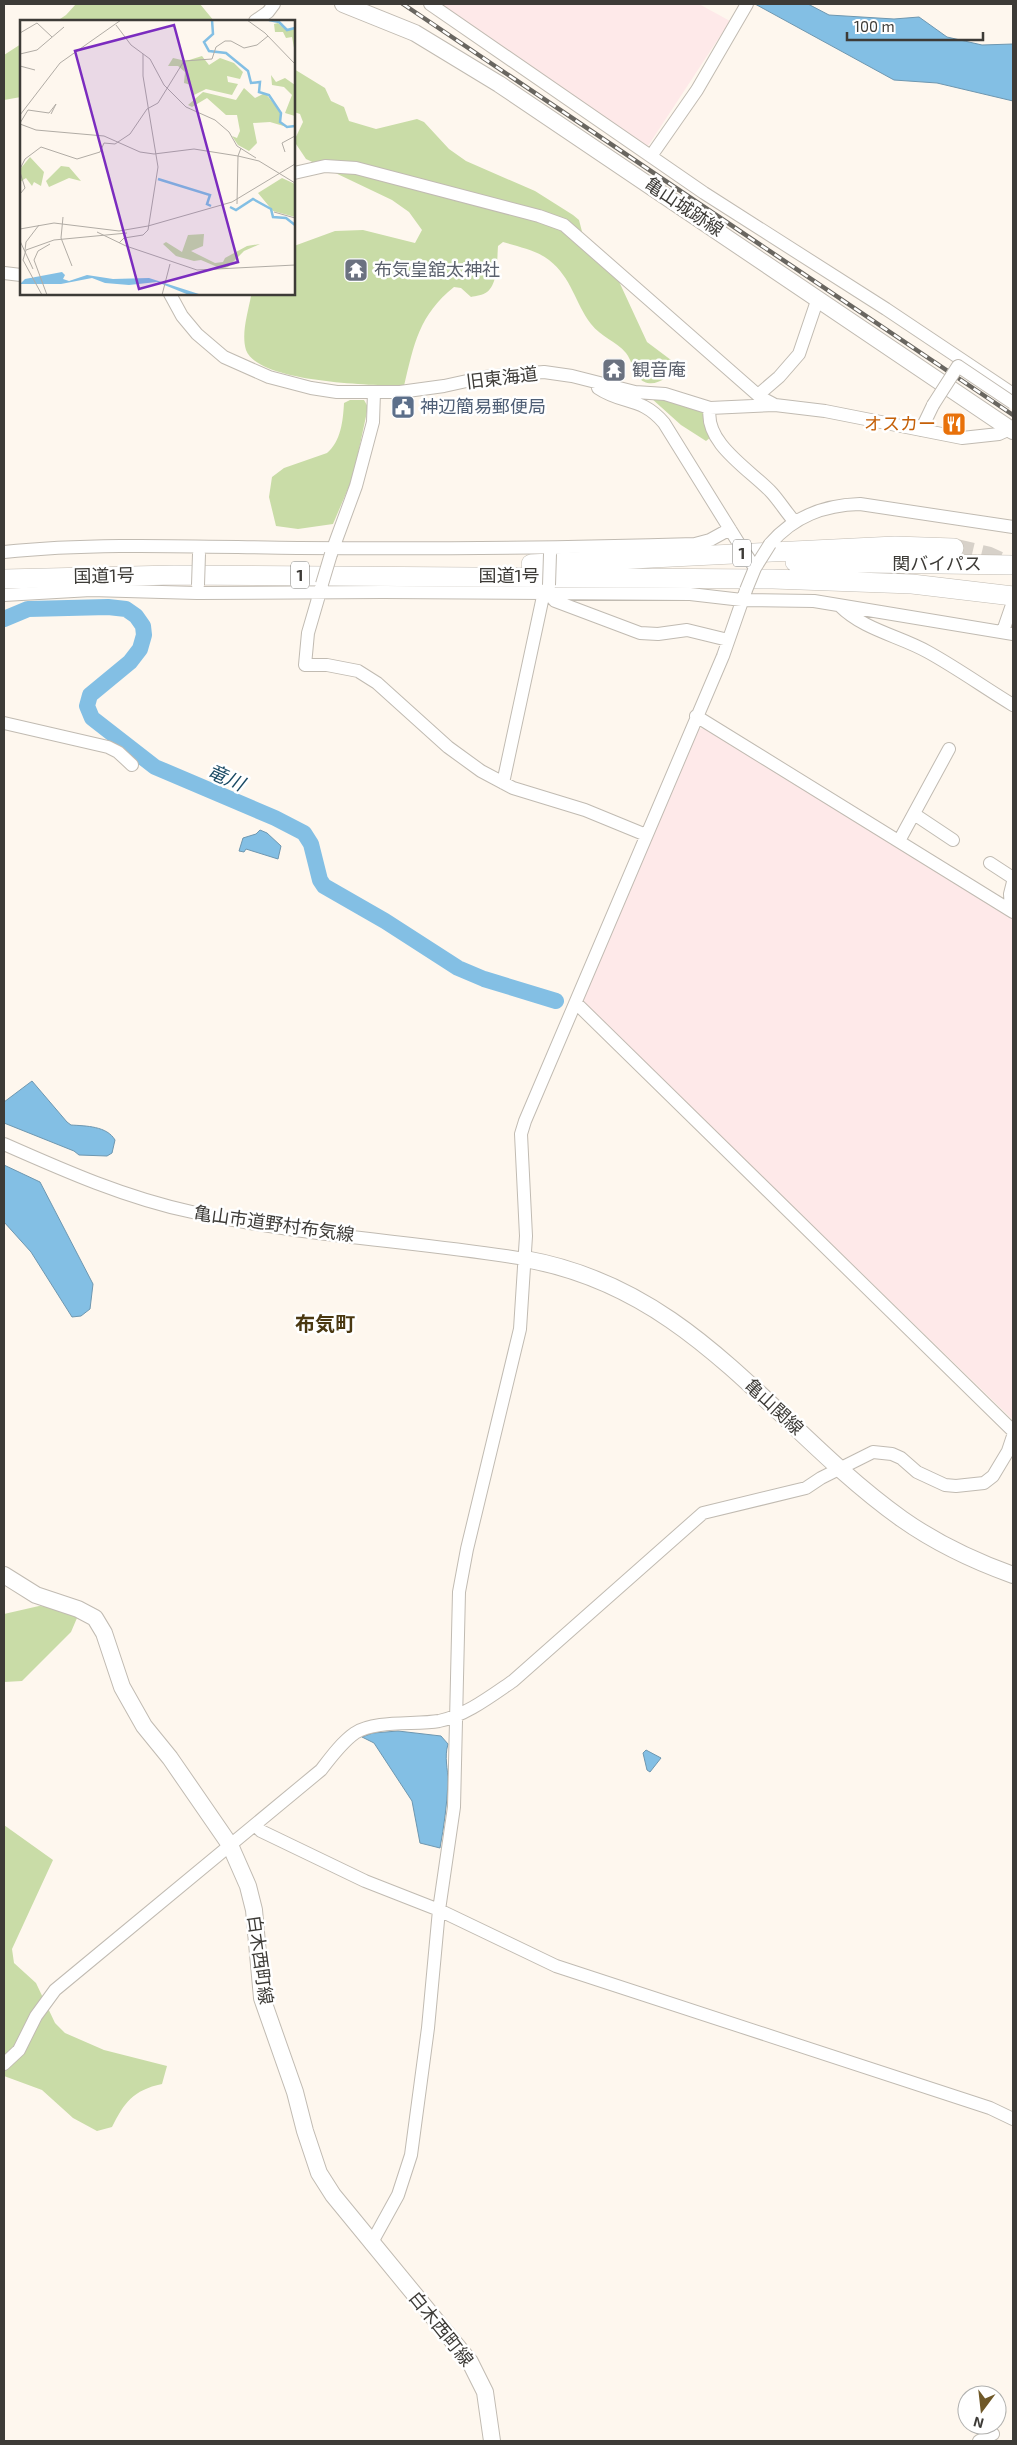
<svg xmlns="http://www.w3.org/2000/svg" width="1017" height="2445" font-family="'Exo 2','Noto Sans JP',sans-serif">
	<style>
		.industrial { fill: #fee9e9 }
		.green { fill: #c9dca7 }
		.water { fill: #83bfe4; stroke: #6e97b0 }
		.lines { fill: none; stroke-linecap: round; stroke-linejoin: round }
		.river { stroke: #83bfe4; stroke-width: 16 }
		.highway-tunnel { stroke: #d7d1c9; stroke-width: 19; stroke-dasharray: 19 9; stroke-linecap: butt }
		.minor-casing { stroke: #c1bbb2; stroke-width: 14 }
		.major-casing { stroke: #c1bbb2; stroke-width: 18 }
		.highway-casing { stroke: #c1bbb2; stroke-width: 20 }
		.minor { stroke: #fff; stroke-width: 12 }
		.major { stroke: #fff; stroke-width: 16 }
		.highway { stroke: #fff; stroke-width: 19 }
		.rail-casing { stroke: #696660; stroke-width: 4.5 }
		.rail { stroke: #fff; stroke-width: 2.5; stroke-dasharray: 8; stroke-linecap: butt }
		.minor-bridge-casing { stroke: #c1bbb2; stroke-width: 14; stroke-linecap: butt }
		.minor-bridge { stroke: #fff; stroke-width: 12 }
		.labels { text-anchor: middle; stroke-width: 5; stroke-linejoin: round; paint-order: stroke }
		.shield { fill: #fff; stroke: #777673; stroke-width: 1 }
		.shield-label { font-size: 16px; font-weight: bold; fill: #3d3b37 }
		.street-label { font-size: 18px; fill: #3d3b37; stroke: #fff }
		.worship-label { font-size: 18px; fill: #5b616d; stroke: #fff; text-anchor: start }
		.service-label { font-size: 18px; fill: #4e5e75; stroke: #fff; text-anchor: start }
		.food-label { font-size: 18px; fill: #c56008; stroke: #fff; text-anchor: end }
		.water-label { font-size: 19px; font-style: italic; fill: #1b4b65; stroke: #fff }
		.quarter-label { font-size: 20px; font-weight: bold; fill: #4a3811; stroke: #fff }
		.inset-river { fill: none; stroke: #83bfe4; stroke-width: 2.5 }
		.inset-road { fill: none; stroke: #b1aca5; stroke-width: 1 }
		.view { fill: #7b2cbf; fill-opacity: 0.15; stroke: #7b2cbf; stroke-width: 2.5 }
		.inset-edge { fill: none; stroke: #3d3b37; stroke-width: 2.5 }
	</style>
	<rect width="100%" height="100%" fill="#fef7ee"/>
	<!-- industrial -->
	<path class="industrial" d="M436,4H699L730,21L648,146Z
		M707,728L1013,917L1012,1419L585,1005L583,996L697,729Z"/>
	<!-- green -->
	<path class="green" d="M76,4H200L214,21H57L66,15Z
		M21,44V97L4,100V55Z
		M294,69L325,88L331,101L344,107L349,121L376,129L417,119L424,122L449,149L466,161L535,191L573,215L579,220L587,251L616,275L647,342L671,360L675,366C669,379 650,391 638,377C633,370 632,361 626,353C616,341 601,337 591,324C575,303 572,278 549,260C536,250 519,247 503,242L498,246C497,259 498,284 487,292C483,295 476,296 471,297L461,288L454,287C419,315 414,344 404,386C374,385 258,383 246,350C241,334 248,312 251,296L252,294H294V246L335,231L363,230L415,243L422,230L409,212L392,200L306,159L294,141L303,122L300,114L294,112Z
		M651,396L703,411L704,424L711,437L706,441L681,425L651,398Z
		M350,400H364L368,407L353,477L333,524L298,529L276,526L269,497L272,477L284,468L327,453C341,441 343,421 344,403Z
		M39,1606L54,1607L77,1618L71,1632L22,1681L4,1682V1614Z
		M4,1825L53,1860L12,1949L14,1963L36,1983L55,2023L65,2033L104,2050L167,2066L162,2084C133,2090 124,2103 112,2127L97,2131L73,2118L42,2090L4,2076Z"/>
	<!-- water -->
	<path class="water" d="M755,4H808L829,15L894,19L919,17L947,37L982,45L1013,44V101L937,83L894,80Z
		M260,830L267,833L281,846L278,859L246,849L244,852L239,851L243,838L256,834Z
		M32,1081L67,1122L71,1125C86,1126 107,1126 115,1140L112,1153L107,1156L79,1155L74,1151L4,1123V1102Z
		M4,1165L40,1182L93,1284L90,1309L81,1316L72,1317L31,1252L4,1222Z
		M398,1731L441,1736L448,1744C444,1758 448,1768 448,1782C447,1805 444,1826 440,1848L420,1843L412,1801L374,1743L362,1737L373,1733Z
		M646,1750L661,1758L650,1772L647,1770L643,1753Z"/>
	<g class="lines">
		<!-- river -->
		<path class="river" d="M4,619L28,609L108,607L126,609L136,616L143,626L144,635L140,649L130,662L90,695L87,706L92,718L155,767L275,818L304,833L311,844L320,880L324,886L385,921L458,968L484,979L556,1001"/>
		<!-- highway-tunnel -->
		<path class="highway-tunnel" d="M954,548L988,556L1006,564"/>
		<!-- minor casing -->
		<g class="minor-casing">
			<path id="minor" d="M430,4L704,193L886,309L1013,394
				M255,21L268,12L274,4
				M651,156L697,90L747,4
				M294,173L325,166L356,168L539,216L564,225L760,397L775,405
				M4,273L21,275
				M170,294L182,316L197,334L224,357L269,377L311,388L337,392H400L444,386L485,377L544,372L572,376L635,392L665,394L710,408L775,405L825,411L962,438L999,434L1010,429
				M598,388C623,405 641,396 664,423L741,547
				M758,395L779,377L799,354L818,298
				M710,408C703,443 752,471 772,493C780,502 786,512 794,521
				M921,430L933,405
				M770,544C794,516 824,505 860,504L1013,527
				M4,552C99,542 202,547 298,548C430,549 562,548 695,544L710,540L730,529
				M331,554L356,486L373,422L374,392
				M322,585L308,633L305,665H327L358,671L377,683L448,747L481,771L513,788L585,810L646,835
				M547,592L555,601L640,633L658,634L687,630L728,640
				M4,595L91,590L197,593L383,592L690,594L742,600L814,601L1013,634
				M840,606C864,630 900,636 928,652C957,668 985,688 1013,705
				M1003,631L1013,602
				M696,716L1013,912
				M4,723L108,747L118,752L132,765
				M503,783L542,601L549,585
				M914,814L953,840
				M899,841L949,749
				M990,863L1013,878
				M1011,910L1010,894L1013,882
				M576,1003L1013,1431
				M4,1144C65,1171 126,1198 192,1212C301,1236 414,1241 525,1259
				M255,1825L261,1831L365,1881L439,1910L556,1966L990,2108L1013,2119
				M4,2064L19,2050L36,2016L55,1990L321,1770C331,1757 342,1742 355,1733C375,1720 415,1725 439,1721C465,1716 491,1696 513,1681L703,1513L806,1488L821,1478L873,1452L892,1454L901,1458L917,1472L945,1485L956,1486L984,1483L993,1476L1008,1451L1013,1436
				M371,2244L398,2195L411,2155L428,2028L439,1910L454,1807L459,1592L467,1549L520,1329L526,1236L521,1134L525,1121L723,656L746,590
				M979,2441L993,2434"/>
		</g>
		<!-- major casing -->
		<g class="major-casing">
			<path id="major" d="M343,4L415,33L499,84L1013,431
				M525,1259C695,1289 772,1426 902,1519C936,1543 974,1561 1013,1575
				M4,1575L36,1595L78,1609L95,1618L104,1633L122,1687L144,1726L170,1758L230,1845L248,1886L254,1910L262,1998L295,2092L305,2131L319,2173L333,2195L470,2362L485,2392L492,2441"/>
		</g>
		<!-- highway casing -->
		<g class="highway-casing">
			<path id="highway" d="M795,562L1013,565
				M531,564L895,546L954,548
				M4,579L174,575L773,579L912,584L1013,596"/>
		</g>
		<!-- minor -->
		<use href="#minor" class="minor"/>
		<!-- major -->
		<use href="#major" class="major"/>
		<!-- highway -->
		<use href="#highway" class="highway"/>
		<!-- rail casing -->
		<g class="rail-casing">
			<path id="rail" d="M403,4L1013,415"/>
		</g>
		<!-- rail -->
		<use href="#rail" class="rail"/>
		<!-- minor-bridge casing -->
		<g class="minor-bridge-casing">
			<path id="minor-bridge" d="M933,405L958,366L1013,403
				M741,547L755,568
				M322,584L331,554
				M198,585L199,554
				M549,585L550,554
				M746,590L755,568L770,544"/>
		</g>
		<!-- minor-bridge -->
		<use href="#minor-bridge" class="minor-bridge"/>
	</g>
	<!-- icons -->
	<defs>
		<g id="temple-square" transform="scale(1.25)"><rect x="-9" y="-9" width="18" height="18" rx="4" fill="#6b7280" stroke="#fff"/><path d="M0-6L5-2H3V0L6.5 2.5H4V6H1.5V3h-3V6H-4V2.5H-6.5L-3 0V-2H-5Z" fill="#fff"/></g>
		<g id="civic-square" transform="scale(1.25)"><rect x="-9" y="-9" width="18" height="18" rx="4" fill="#5c6f8a" stroke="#fff"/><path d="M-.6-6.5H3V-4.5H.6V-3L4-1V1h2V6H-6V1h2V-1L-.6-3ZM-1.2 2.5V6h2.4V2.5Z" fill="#fff"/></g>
		<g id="restaurant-square" transform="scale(1.25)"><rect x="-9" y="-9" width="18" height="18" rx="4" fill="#e8710a" stroke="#fff"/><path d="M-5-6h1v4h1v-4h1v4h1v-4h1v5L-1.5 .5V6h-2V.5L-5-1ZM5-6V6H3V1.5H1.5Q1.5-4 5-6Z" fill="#fff"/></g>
	</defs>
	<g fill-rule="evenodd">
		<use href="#temple-square" x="356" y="270"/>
		<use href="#temple-square" x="614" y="370"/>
		<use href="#civic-square" x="403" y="407"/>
		<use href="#restaurant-square" x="954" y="424"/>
	</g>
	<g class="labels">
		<!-- shield labels -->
		<g class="shield">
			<rect x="733" y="539.5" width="18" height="27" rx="4"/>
			<rect x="291" y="561.5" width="18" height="27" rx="4"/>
		</g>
		<g class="shield-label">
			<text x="742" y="559">1</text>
			<text x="300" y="581">1</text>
		</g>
		<!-- street labels -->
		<g class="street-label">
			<text transform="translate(684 207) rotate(34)" y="6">亀山城跡線</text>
			<text transform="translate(502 378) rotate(-7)" y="6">旧東海道</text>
			<text x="937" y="570">関バイパス</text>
			<text transform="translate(104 576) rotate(-1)" y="6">国道1号</text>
			<text x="509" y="582">国道1号</text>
			<text transform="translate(274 1224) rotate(8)" y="6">亀山市道野村布気線</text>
			<text transform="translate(774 1407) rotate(43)" y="6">亀山関線</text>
			<text transform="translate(260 1960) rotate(82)" y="6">白木西町線</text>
			<text transform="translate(441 2329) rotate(51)" y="6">白木西町線</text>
		</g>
		<!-- worship labels -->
		<g class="worship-label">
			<text x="374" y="276">布気皇舘太神社</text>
			<text x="632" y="376">観音庵</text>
		</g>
		<!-- service labels -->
		<g class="service-label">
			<text x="420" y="413">神辺簡易郵便局</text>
		</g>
		<!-- food labels -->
		<g class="food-label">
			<text x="936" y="430">オスカー</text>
		</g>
		<!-- water labels -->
		<g class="water-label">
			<text transform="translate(226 777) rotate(24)" y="7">竜川</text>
		</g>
		<!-- quarter labels -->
		<g class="quarter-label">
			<text x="325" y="1331">布気町</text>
		</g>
	</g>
	<!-- overview -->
	<g transform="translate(20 20)">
		<rect width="275" height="275" fill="#fef7ee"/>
		<path d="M258,3L266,10L275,9V33L272,17L266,18L263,12H255L254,4ZM182,36L189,45L200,38L214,43L223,52L220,59L207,56L208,62L218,64L212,75L186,69L174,75L171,65L164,63L165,52L158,46H148L153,38L166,41ZM251,55L256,62L265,58L275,65V96L265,93L272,75L264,67L252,65ZM224,68L235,78L245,73L260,91V101L267,107L250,102L233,103L237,123L229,131L218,125L212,116L217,118L220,111L217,95H206L187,78L172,87L168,85L183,72L216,80ZM10,137L24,152L21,166L14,162L12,166L6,158L0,162L1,148ZM41,146L49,147L61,161L49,158L29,167L26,161ZM262,158L275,164V197L253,191L238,173ZM184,214L183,226L171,231L195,243L203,242L205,238L227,226L240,224L224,231L208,247L202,249L181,240L174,241L156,236L143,224L146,222L162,232L168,215Z" fill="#c9dca7"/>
		<path d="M42,252L45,255L43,259L49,261L67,255L93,259L129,258L182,275H169L137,262L109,265L85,263L72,258L41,264H0L5,259Z" fill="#83bfe4"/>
		<path class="inset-river" d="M192,0L193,14L184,22L189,31L206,33L228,51L231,63L240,62L239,72L249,75L261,93L260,102L267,107L275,106M249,0L259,2L267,10L275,8M138,159L190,175L187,184L191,186M210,187L216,190L233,179L251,189L253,197L266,198L275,205"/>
		<path class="inset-road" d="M227,0L245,13L275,44M96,5L111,25L130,39L144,65L166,87L195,100L209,112L217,126L236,138M0,13L17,3L32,17M0,34L17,30L44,7M0,46L15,50M0,95L40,43L101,0M0,103L8,90L29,93L36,84L31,94M0,104L16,110L84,116L120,132L134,134M221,128L218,136L239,141L275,163M265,132L262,123L275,116M134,134L174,129L218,136L217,184M0,149L5,139L21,127L57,139L80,132L84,123L95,124L110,114L127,89L138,83L164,41L192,39L196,27L205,21H211L224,28L237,25L248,16M0,152L5,168L0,174M254,192L275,198M43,197L41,218L52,246M0,209L34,203L99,211L128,206L212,182L275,144M77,212L106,226L177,250L275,245M0,221L13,249M99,223L104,218L123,215L128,210L138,147L123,56V34M5,230L6,222L19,205M22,275L3,240L6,230L34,220L107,213M27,275L14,240L18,231L30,224M142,275L150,244"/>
		<path class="view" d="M154,5L218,242L119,269L55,31Z"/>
		<rect width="275" height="275" class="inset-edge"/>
	</g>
	<!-- border -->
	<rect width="1017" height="2445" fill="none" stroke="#3d3b37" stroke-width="10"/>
	<!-- north arrow -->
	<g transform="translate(982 2410) rotate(195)"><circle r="24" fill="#ffffff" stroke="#b1b1af"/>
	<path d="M0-4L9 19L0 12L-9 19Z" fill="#6f5828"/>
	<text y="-8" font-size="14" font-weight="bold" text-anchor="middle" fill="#3d3b37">N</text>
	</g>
	<!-- scale -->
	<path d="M847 32v8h136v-8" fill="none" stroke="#3d3b37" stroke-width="2.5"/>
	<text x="854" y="32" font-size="15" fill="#3d3b37" stroke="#ffffff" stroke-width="4" paint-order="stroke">100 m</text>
</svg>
